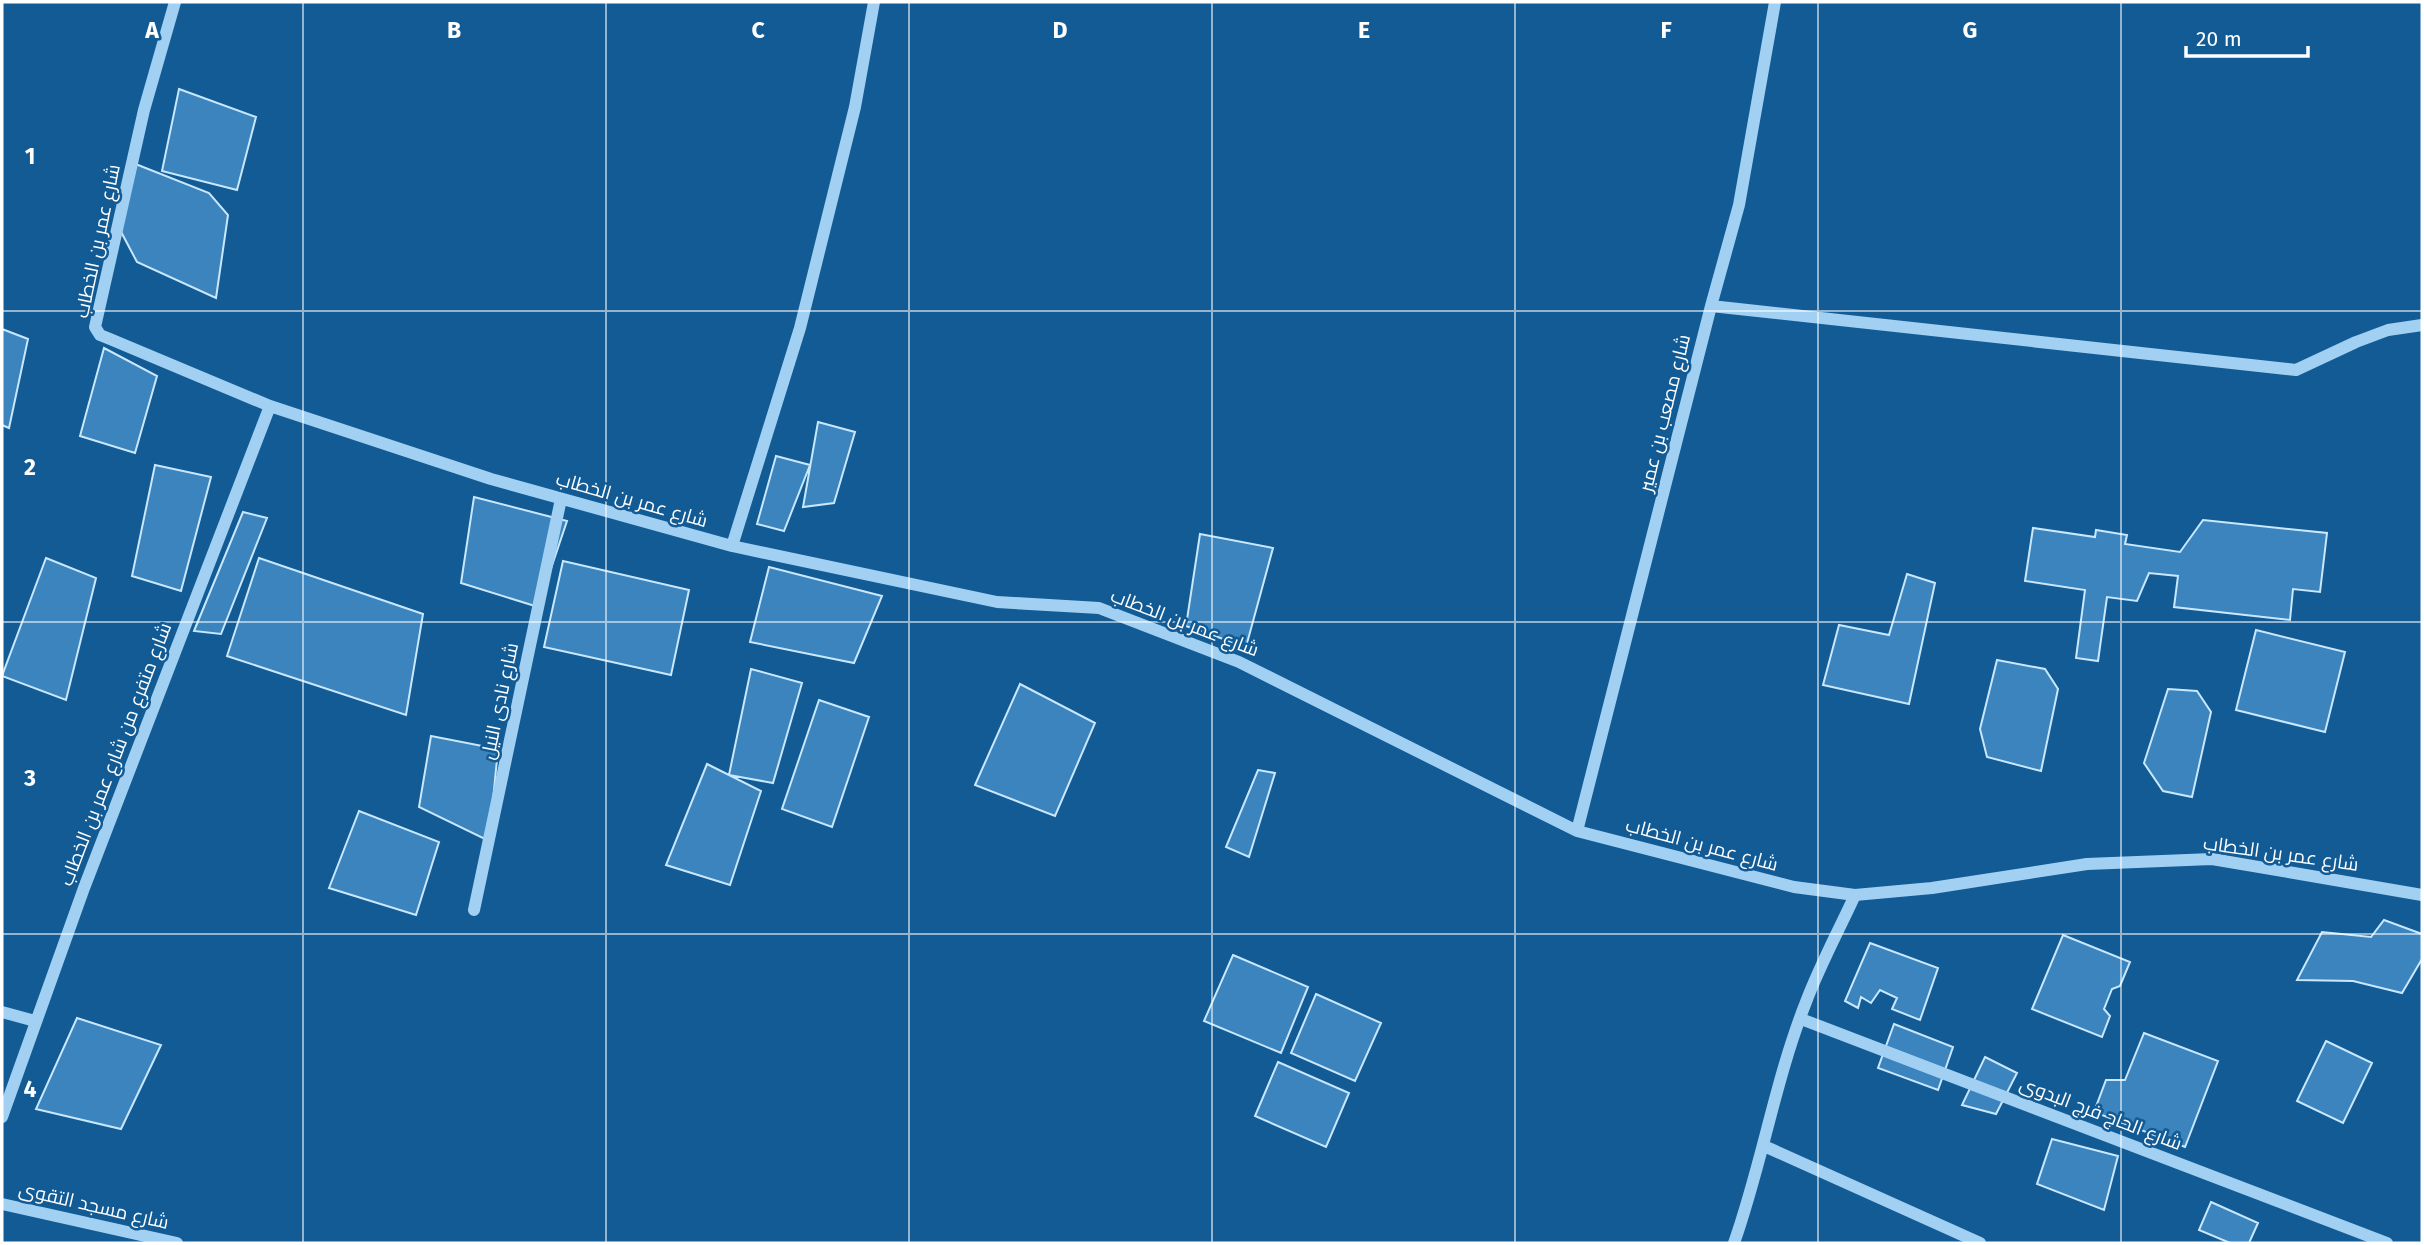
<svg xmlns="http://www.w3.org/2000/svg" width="2424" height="1245" font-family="'Fira Sans',Cairo,sans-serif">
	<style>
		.building { fill: #3b84bd; stroke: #c9e7fd; stroke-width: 2 }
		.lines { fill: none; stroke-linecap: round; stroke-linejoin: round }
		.minor { stroke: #a2d0f3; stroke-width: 12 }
		.grid { fill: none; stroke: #fff; stroke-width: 2; stroke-opacity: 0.55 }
		.labels { text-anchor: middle; stroke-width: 5; stroke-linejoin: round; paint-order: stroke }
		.street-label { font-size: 19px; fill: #fff; stroke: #125b95 }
		.grid-label { font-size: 23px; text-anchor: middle; font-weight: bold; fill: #fff; stroke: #125b95; stroke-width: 5; stroke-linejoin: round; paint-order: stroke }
	</style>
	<rect width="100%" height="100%" fill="#125b95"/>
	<!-- building -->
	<path class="building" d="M179,89L256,117L237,190L162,171Z
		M133,163L209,193L228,215L216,298L137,262L118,226Z
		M2,329L28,339L9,428L2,425Z
		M104,348L157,376L135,453L80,436Z
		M818,422L855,432L834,503L803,507Z
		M776,456L810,465L784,531L757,524Z
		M155,465L211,477L181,591L132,576Z
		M474,497L567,521L538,607L461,583Z
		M243,512L267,518L221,634L194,631Z
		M2203,520L2327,533L2320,592L2293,589L2290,620L2174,607L2178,576L2149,573L2137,601L2107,597L2098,661L2076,658L2085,590L2025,581L2033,528L2095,537L2096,530L2127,535L2125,544L2180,552Z
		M1200,534L1273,548L1246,647L1186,626Z
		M46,558L96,578L66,700L2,676Z
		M259,558L423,614L406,715L227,656Z
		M563,561L689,590L671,675L544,647Z
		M769,567L882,596L854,663L750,642Z
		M1907,574L1935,583L1909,704L1823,685L1839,625L1889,635Z
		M2256,630L2345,652L2325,732L2236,710Z
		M1997,660L2045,669L2058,689L2041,771L1987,757L1980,729Z
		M751,669L802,683L773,783L729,775Z
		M1020,684L1095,723L1055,816L975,785Z
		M2168,689L2197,691L2211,712L2192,797L2163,791L2144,763Z
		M819,700L869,717L832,827L782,809Z
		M431,736L498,749L489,841L419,807Z
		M707,764L761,791L730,885L666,865Z
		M1258,770L1275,773L1249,857L1226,847Z
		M359,811L439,842L416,915L329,888Z
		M2384,920L2422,934V959L2402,993L2353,981L2297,980L2322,932L2371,937Z
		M2063,935L2130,962L2120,986L2112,989L2104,1009L2110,1016L2102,1037L2032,1009Z
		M1870,943L1938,968L1920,1020L1892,1009L1897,998L1880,990L1871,1003L1861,997L1858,1008L1845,1001Z
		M1233,955L1308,987L1281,1053L1204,1021Z
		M1316,994L1381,1023L1355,1081L1291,1053Z
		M77,1018L161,1045L121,1129L36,1109Z
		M1894,1024L1953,1047L1938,1090L1878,1068Z
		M2144,1033L2218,1061L2185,1147L2094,1112L2106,1080H2125Z
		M2326,1041L2372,1063L2343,1123L2297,1101Z
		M1985,1057L2017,1073L1996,1114L1962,1105Z
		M1278,1062L1349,1093L1326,1147L1255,1116Z
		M2052,1139L2118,1156L2104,1210L2037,1184Z
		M2211,1202L2258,1223L2249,1243H2230L2199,1230Z"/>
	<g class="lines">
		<!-- minor -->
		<path class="minor" d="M175,2L144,110L95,327L100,335L110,339L270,406L491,479L732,546L997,602L1099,608L1239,662L1577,831L1794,887L1855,895L1932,888L2087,864L2212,859L2422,895
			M1711,306L2296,370L2356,342L2388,330L2422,325
			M732,546L800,328L855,107L874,2
			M1577,831L1711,306L1739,205L1775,2
			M474,910L561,499
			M2,1012L35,1021
			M1801,1019L2387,1243
			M2,1117L84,888L270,406
			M1764,1146L1980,1243
			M2,1204L177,1243
			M1734,1243C1762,1164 1775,1080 1806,1002C1820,965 1839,930 1855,895"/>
	</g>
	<!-- grid -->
	<path class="grid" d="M303,2V1243M606,2V1243M909,2V1243M1212,2V1243M1515,2V1243M1818,2V1243M2121,2V1243M2,311H2422M2,622H2422M2,934H2422"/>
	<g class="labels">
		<!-- street labels -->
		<g class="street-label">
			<text transform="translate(97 241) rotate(-78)" y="7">شارع عمر بن الخطاب</text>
			<text transform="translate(1664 413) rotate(-76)" y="7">شارع مصعب بن عمير</text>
			<text transform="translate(632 499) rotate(16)" y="7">شارع عمر بن الخطاب</text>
			<text transform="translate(1185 622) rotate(21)" y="7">شارع عمر بن الخطاب</text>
			<text transform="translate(499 701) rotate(-78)" y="7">شارع نادى النيل</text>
			<text transform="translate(115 754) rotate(-69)" y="7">شارع متفرع من شارع عمر بن الخطاب</text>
			<text transform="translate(1702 844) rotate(15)" y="7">شارع عمر بن الخطاب</text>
			<text transform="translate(2281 853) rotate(8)" y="7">شارع عمر بن الخطاب</text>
			<text transform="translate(2101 1113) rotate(21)" y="7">شارع الحاج فرج البدوى</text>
			<text transform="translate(94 1205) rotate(13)" y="7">شارع مسجد التقوى</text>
		</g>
	</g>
	<g class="grid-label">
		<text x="152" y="38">A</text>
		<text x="454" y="38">B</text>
		<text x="758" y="38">C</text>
		<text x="1060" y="38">D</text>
		<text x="1364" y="38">E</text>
		<text x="1666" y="38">F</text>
		<text x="1970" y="38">G</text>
		<text x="30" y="164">1</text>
		<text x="30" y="475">2</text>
		<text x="30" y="786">3</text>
		<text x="30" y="1097">4</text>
	</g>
	<!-- border -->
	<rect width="2424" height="1245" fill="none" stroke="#ffffff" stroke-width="7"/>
	<!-- scale -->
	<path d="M2186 46v10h122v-10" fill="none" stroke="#ffffff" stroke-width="3.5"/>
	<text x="2196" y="46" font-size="21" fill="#ffffff" stroke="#125b95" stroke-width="5" paint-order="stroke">20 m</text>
</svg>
